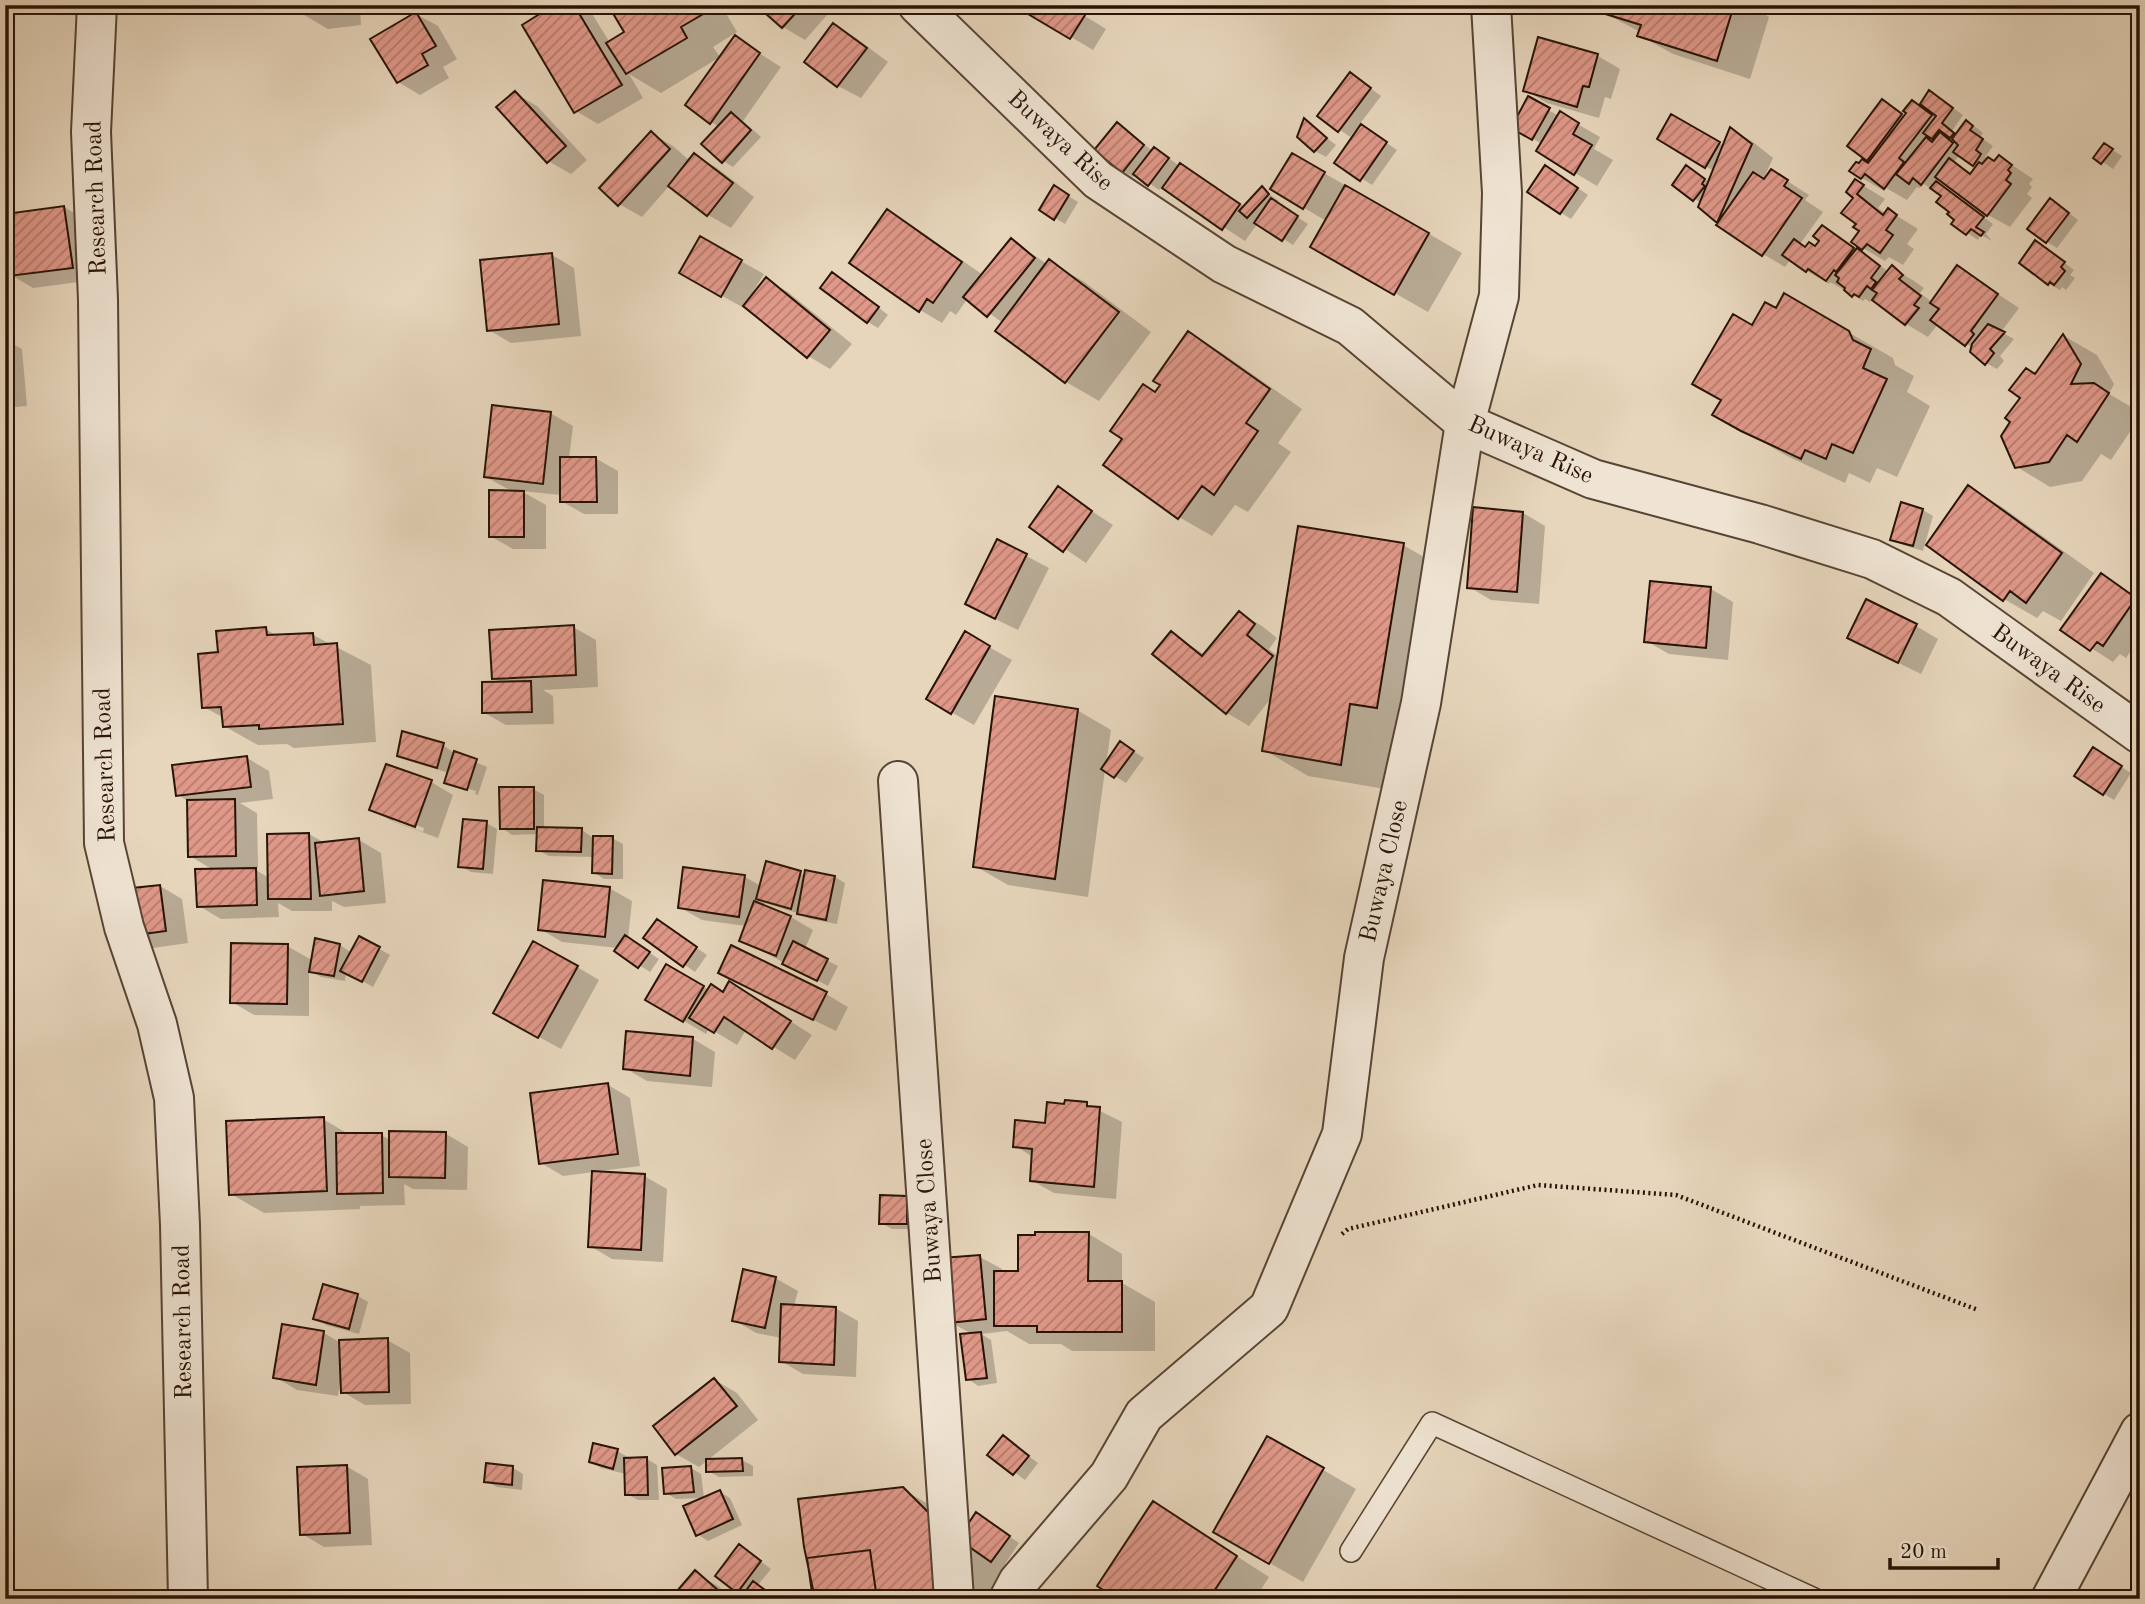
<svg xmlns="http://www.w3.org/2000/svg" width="2145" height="1604" font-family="'Old Standard TT',serif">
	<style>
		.shadow { fill: #0003; fill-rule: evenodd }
		.building { fill: url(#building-hatch); stroke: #281306; stroke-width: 2 }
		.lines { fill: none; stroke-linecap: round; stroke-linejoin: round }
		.service-casing { stroke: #584434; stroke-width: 24 }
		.minor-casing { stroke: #584434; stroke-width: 42 }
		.path { stroke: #281306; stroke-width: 4.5; stroke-dasharray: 2 3.5; stroke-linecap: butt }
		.service { stroke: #efe4d3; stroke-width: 21 }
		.minor { stroke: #efe4d3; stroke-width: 38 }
		.labels { text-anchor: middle; stroke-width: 6; stroke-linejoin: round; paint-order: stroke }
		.street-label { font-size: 24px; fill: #281306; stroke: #efe4d3 }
	</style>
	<defs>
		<pattern id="building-hatch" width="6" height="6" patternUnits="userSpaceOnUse" patternTransform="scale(1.75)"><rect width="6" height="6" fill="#e09889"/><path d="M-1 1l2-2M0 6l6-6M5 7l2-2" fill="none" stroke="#b67b6e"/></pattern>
	</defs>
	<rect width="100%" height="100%" fill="#e7d6bc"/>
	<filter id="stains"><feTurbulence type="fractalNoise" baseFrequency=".00286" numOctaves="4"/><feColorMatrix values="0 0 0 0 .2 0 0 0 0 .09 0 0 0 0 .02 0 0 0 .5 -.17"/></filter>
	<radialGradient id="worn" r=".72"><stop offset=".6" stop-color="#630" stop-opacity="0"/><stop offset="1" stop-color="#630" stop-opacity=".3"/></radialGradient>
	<!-- shadow -->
	<path class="shadow" d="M294,5H366L360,6L361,25L328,29L294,9Z
		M558,5H580L591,12L610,43L627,33L610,5H721L737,32L713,47L720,57L661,93L629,74L643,98L598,124L576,111Z
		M759,5H836L805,40L783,27Z
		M1017,5H1067L1106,29L1093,50Z
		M1103,5H1123L1117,13Z
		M1603,5H1750L1769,17L1750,79L1673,54L1639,35L1640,32L1601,11Z
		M2130,5H2140V12L2135,9Z
		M416,14L438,26L457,59L443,67L449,78L420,95L398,82Z
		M834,25L856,38L888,62L861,98L838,86L806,61Z
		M735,38L781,67L743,121L761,137L733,167L723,161L720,127L711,122Z
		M1539,39L1598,56L1620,69L1611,99L1605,97L1599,118L1547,103L1525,90Z
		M1361,81L1381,96L1350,137L1320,116Z
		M515,93L537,106L587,160L571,174L548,161Z
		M1528,99L1559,116L1560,114L1600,137L1594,149L1613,160L1597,186L1538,151L1542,144L1513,127Z
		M1940,99L1963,115L1952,131L1957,135L1966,122L1977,128L1983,133L1980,137L1993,146L1985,157L1995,162L2000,157L2033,179L2029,184L2032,187L2027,194L2032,198L2010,227L1988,215L1941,179L1937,183L1993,224L1986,234L1992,241L1981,235L1978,240L1954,224L1957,219L1943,196L1924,184L1920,188L1917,187L1907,200L1886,188L1884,191L1862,178L1871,161L1868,159L1893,108L1905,117L1912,103L1935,116ZM1960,155L1977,167L1972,173L1953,163Z
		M1672,116L1724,146L1731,129L1753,142L1773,158L1764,178L1766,179L1772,171L1809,195L1805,200L1823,212L1800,244L1807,248H1816L1822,241V227L1844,240L1889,272L1892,268L1914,281L1924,288L1920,293L1932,302L1957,267L2019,308L2001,332L2014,339L2000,356L2004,361L1997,369L1986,363L1973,348L1938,324L1928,337L1906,324L1873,298L1870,302L1865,299L1863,301L1830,282L1829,284L1807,271L1791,259L1785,267L1763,254L1700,207L1701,203L1674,185L1697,173L1710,183L1714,171L1659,139Z
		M1305,121L1336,145L1326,157L1315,151Z
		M1118,125L1153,151L1165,155L1179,166L1202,178L1245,207L1262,189L1279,201L1276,203L1308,224L1293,245L1258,223L1245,241L1162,187L1159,190L1136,174L1133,177L1123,171Z
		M651,133L673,146L690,161L694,155L717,168L754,197L731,228L708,215L670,185L642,217L619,204L601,188Z
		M1372,133L1397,150L1372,185L1337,162Z
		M2104,145L2122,156L2113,169L2096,157Z
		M1293,155L1462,253L1428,312L1312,246L1326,221L1273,189Z
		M1556,173L1588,195L1571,219L1561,213Z
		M1856,181L1885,199L1878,208L1886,214L1889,211L1918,229L1907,244L1914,249L1903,265L1889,257L1885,261L1863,248L1855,197Z
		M1065,194L1078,202L1065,224L1055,218Z
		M64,207L86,220L94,280L33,288L11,275Z
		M2061,207L2078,220L2057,248L2047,242Z
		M888,212L910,224L983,275L1011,240L1047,264L1049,262L1083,281L1151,332L1099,401L1066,382L998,330L1003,323L968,298L956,315L950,311L942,323L920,310Z
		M701,239L764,274L753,292L755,293L766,280L788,292L852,344L830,369L808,356L746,306L744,308L681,273Z
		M2046,249L2074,270L2070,275L2075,278L2066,290L2062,287L2060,290L2049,284L2021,262Z
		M552,255L574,268L581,336L511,343L489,330Z
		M843,280L888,315L878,328L868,322Z
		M1785,296L1893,358L1895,365L1914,376L1907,392L1930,406L1897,477L1877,468L1870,483L1849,473L1845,483L1787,456L1715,414L1723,400L1753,327L1777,310Z
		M1189,333L1222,353L1302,409L1278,443L1291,452L1248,512L1235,505L1212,536L1179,517L1156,393Z
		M2064,336L2097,355L2114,384L2109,394L2140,412V417L2111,460L2101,454L2082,481L2050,487L2017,467L2013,422L2022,397Z
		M5,340L22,349L27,406L5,408Z
		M550,413L573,426L569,458H595L618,471V514H584L561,501V495L521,491L546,505V549H513L490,536L513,492L486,477Z
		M1969,487L2002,507L2094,573L2061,621L2043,611L2037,618L2004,599Z
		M1058,489L1113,525L1086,563L1031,526Z
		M1923,510L1933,516L1923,551L1903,545L1892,539Z
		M1523,513L1545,526L1539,604L1491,600L1469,587Z
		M998,541L1049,568L1018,630L989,616Z
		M1403,545L1447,570L1421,732L1394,728L1385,789L1308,776L1264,750L1272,697L1249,726L1227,713L1171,633L1205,655L1239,613L1262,626L1277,638L1269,649L1279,657Z
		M2101,575L2140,600V638L2126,658L2120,654L2113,662L2063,630Z
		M1651,583L1711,589L1733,602L1728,660L1669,654L1646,641Z
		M1916,626L1938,639L1921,674L1872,650Z
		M573,627L596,640L598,687L543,690L553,696L554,724L506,725L483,712L502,683L493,678Z
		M265,629L278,636L313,635L371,665L376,742L294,748L287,744L258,745L224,726V718L204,707L220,654Z
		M966,634L1012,660L974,725L928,699Z
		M1077,710L1111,730L1106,765L1121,743L1144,758L1126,783L1105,770L1088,897L1008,885L975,866Z
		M403,733L443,745L454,753L487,767L478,795L475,794L476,791L455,785V787L446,782L449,773L409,761L399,755Z
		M2104,756L2131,773L2114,800L2104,794Z
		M247,758L269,771L273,799L240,803L257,813L258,868H253L269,878L309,834L325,843L359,840L381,853L386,903L344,907L332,901V911H292L278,903L279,917L221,919L199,906L215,871L190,856L188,801L178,795Z
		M431,782L453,795L438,838L394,822L371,810ZM393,817L424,828L423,832L393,821Z
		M533,789L544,795V829L582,830L592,837L612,838L623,844V879H604L593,872L594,857L549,856L538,850V834L512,835L502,828Z
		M486,823L497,829L493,874L471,872L460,866Z
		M768,863L806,876L835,877L845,883L837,924L810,919L800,914L765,903L764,907L791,917L813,930L805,949L838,966L828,986L741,940L746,926L702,920L679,907L745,877L761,886Z
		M160,886L182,899L188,943L153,948L131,935Z
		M609,888L632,901L628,939L659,959L650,972L616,950L618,948L562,942L540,929Z
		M658,921L707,955L695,972L645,937Z
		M360,938L390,955L373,987L346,972L345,981L321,977L309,970V1016L254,1015L232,1002L287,946L310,959V967H311L316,940L340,945L352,953Z
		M667,966L709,990L752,997L812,1035L795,1060L746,1030L737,1045L709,1028L706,1034L647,999Z
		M577,967L599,980L561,1049L495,1013Z
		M742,985L826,994L848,1007L836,1031Z
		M693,1039L715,1052L712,1087L647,1081L625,1068Z
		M608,1085L630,1098L640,1166L600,1171V1173L644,1176L667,1189L663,1262L612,1259L590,1246L594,1172L563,1176L541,1163Z
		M1086,1104L1122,1122L1116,1199L1054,1193L1031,1180L1033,1157L1015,1146L1047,1125Z
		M323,1119L350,1135H381L391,1140L446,1134L468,1147L467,1190L413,1189L404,1184L405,1205L360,1206V1209L264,1213L231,1194Z
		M907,1198L918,1204L917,1229H892L881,1223Z
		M1089,1234L1122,1254V1283L1155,1302V1351H1072L1061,1344H1029L1007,1331L981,1334L991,1340L997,1383L978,1386L968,1379L972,1334L950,1322L980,1257L1002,1269V1273H1020Z
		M775,1278L798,1291L794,1306L835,1308L858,1321L856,1377L803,1374L781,1361L782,1338L756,1333L734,1320Z
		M324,1286L358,1296L368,1302L359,1334L326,1325L316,1318Z
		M324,1333L339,1342L387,1340L410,1353L411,1404L365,1405L343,1392L342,1382H340L338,1396L297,1390L275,1377Z
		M715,1380L737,1393L758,1420L699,1467L676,1454Z
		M1003,1437L1038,1463L1025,1480L990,1454Z
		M1268,1438L1356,1489L1303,1582L1215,1532Z
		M617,1451L628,1457L627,1459H647L657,1465L659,1500H638L627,1494L626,1474L601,1468L591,1462Z
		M742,1460L753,1466V1476L719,1477L708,1471Z
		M346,1466L368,1479L372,1545L324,1547L302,1534Z
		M513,1468L523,1474L522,1490L497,1487L486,1481Z
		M691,1468L701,1474L704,1498L676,1499L666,1493Z
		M902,1489L965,1525L987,1521L1019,1543L1005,1564L1011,1570L1008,1599H816Z
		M720,1492L730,1498L742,1525L708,1541L697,1534Z
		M1154,1503L1269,1577L1255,1599H1120Z
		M740,1546L771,1569L757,1586L745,1595L738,1591Z
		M695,1573L718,1586L733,1599H674Z"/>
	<!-- building -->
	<path class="building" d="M292,5H328V6L293,10Z
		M554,5H574L622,85L574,113L522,25Z
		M608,5H700L705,13L681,27L687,38L626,74L606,43L624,32Z
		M756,5H803L782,28Z
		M1013,5H1069L1085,15L1070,39Z
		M1601,5H1734L1717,61L1637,36L1641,25L1599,12Z
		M416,12L436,46L422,54L428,65L397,83L370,39Z
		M833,23L867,48L837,87L804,62Z
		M735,35L760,53L710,124L685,105Z
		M1538,37L1598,54L1589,87L1583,86L1577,107L1523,91Z
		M1350,72L1371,88L1338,132L1317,116Z
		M1929,90L1953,108L1942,123L1954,133L1950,138L1939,130L1932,139L1923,133L1936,116L1920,104Z
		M515,91L566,146L547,163L496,107Z
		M1528,96L1550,108L1532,140L1511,128Z
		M1882,99L1902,114L1867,161L1847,146Z
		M1912,100L1932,115L1899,158L1904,162L1884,189L1865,174L1861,179L1849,171L1856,162L1859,163L1862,159L1868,163L1906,113L1903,111Z
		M1560,111L1579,123L1573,134L1592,145L1574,175L1536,151Z
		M731,112L751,130L722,163L701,144Z
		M1671,114L1720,142L1705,168L1657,139Z
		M1304,118L1327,138L1314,152L1297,137Z
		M1966,120L1973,126L1970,130L1983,139L1976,150L1981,154L1973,166L1953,152L1958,145L1952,139Z
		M1117,122L1144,145L1122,173L1094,150Z
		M1361,124L1387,142L1360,181L1334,163Z
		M1730,127L1752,144L1717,223L1698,207Z
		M651,131L670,149L618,206L599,188Z
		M1940,132L1953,143L1921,185L1913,178L1909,184L1896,174L1926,137L1932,142Z
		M2104,143L2113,149L2101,164L2093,158Z
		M1154,147L1169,158L1148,186L1133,174Z
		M694,153L733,183L707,216L668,186Z
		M1292,153L1325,172L1303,209L1270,189Z
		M1999,155L2012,165L2008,170L2011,173L2006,180L2011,184L1987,216L1935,177L1949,158L1970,174L1979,162L1982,164L1988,157L1994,161Z
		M1180,163L1240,204L1222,230L1162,188Z
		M1545,165L1578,188L1560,214L1527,192Z
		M1686,165L1705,179L1702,184L1705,186L1693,201L1672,185Z
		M1771,169L1788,180L1784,186L1802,198L1762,256L1716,225L1753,172L1764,179Z
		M1855,179L1864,185L1857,194L1883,215L1888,208L1897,215L1886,230L1893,235L1880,253L1867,244L1862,250L1851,242L1859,231L1853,227L1856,224L1841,213L1853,198L1846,192Z
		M1936,181L1984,217L1976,227L1984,232L1981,236L1971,229L1966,235L1951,224L1954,220L1947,214L1949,212L1936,202L1941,196L1930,188Z
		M1054,185L1069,195L1054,220L1039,210Z
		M1345,185L1429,233L1394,295L1310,247Z
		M1262,186L1269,194L1247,218L1239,211Z
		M1271,198L1298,216L1282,241L1254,223Z
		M2050,198L2069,213L2046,243L2027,229Z
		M64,206L73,268L9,276L5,250V214Z
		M887,209L962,262L933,303L927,299L919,312L849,263Z
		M1822,225L1854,248L1836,272L1834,270L1826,281L1808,269L1806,272L1782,255L1794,239L1805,247L1809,242L1815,246L1819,241L1813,236Z
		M700,236L742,260L721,297L679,273Z
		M1011,238L1035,258L987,317L963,297Z
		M2035,240L2065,262L2061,267L2065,271L2054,285L2050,282L2048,285L2019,263Z
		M1857,248L1880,266L1871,278L1876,282L1871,289L1867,286L1859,297L1854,294L1852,297L1844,290L1845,288L1837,282L1839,278L1835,275Z
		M552,253L559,324L487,331L480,260Z
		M1049,259L1119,312L1065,383L995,331Z
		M1892,265L1903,275L1899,279L1921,296L1914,305L1919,308L1905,325L1872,300L1877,293L1872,290Z
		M1957,265L1998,294L1971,331L1974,334L1965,346L1930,320L1939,309L1930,303Z
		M832,272L879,307L867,323L820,288Z
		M766,277L830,330L807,358L743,306Z
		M1784,293L1849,331L1853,340L1871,349L1863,368L1887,379L1853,453L1832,444L1826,459L1805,450L1801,459L1741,431L1712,415L1721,400L1692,384L1733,314L1752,325L1765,302L1776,308Z
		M1988,324L2005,332L1990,349L1994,353L1985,365L1970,352L1972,344Z
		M1188,331L1270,389L1246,423L1258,431L1214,495L1202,486L1178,519L1103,465L1122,439L1110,431L1143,384L1155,392L1160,385L1153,381Z
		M2063,334L2081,364L2071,384L2094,383L2109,393L2077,442L2067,435L2049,462L2015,468L2001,436L2010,422L2005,418L2020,398L2009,390L2026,368L2035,374Z
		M492,405L551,412L543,484L484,477Z
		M560,457H596L597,502H560Z
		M1968,485L2062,553L2026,603L2010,591L2003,601L1926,545Z
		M1058,486L1092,511L1063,552L1029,527Z
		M489,490L524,491V537H489Z
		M1901,502L1923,509L1913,546L1890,540Z
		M1473,507L1523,512L1517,592L1467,588Z
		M1298,526L1404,543L1377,708L1350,704L1341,765L1262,751Z
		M997,539L1027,554L995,619L965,604Z
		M2101,573L2136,598L2103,646L2097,642L2090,651L2060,630Z
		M1650,581L1711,587L1706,648L1644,642Z
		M1866,599L1917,624L1898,663L1847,638Z
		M1239,611L1255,624L1247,635L1273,656L1226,714L1152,654L1171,631L1202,656Z
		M574,625L576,675L492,679L489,630Z
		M266,627L267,635L313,633L314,645L337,643L343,724L259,729V725L223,727L221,707L202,708L198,654L218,652L216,631Z
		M965,631L990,646L951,714L926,699Z
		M531,681L532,712L482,713V682Z
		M995,696L1078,709L1055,879L973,867Z
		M402,731L444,743L437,768L397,756Z
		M1120,741L1134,751L1114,778L1101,769Z
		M2093,747L2122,766L2103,795L2074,776Z
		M454,751L477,759L467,790L444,783Z
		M247,756L251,787L176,796L172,765Z
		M386,764L432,780L415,827L369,810Z
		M499,787H534V829H500Z
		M235,799L236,856L188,857L187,800Z
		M463,819L487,821L483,869L458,867Z
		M537,827L582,828L581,852L536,851Z
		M309,833L311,899H268L267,834Z
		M593,836H613L612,874L592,873Z
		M359,838L364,891L320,896L315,843Z
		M766,861L801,871L791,909L756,899Z
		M683,867L745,875L739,917L678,908Z
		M256,868L257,905L197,907L195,869Z
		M805,870L835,876L826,920L797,914Z
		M543,880L610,887L605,937L538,930Z
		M160,885L166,931L129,936L123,889Z
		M754,901L791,916L776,956L739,941Z
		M657,919L697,947L683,967L643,938Z
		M625,935L650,952L638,968L614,951Z
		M359,936L380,947L362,982L340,971Z
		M315,938L340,944L334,976L309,972Z
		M533,941L578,966L538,1038L493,1013Z
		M793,941L828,959L817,981L782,964Z
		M231,943L288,944L287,1004L230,1003Z
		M731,945L827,992L813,1020L718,973Z
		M666,964L704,986L683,1022L645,1000Z
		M729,981L791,1021L772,1049L724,1017L714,1033L689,1018L711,984L723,992Z
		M626,1031L693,1037L690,1076L623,1069Z
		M608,1083L618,1154L539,1164L530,1093Z
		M1065,1100L1087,1102V1106L1100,1107L1094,1187L1030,1181L1032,1149L1013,1147L1015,1120L1045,1123L1047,1102L1064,1104Z
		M324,1117L327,1191L229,1195L226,1121Z
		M389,1131L446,1132L445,1178L389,1177Z
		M336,1133H382L383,1193L337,1194Z
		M592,1171L645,1174L641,1250L588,1247Z
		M880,1195L907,1196V1224H879Z
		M1035,1232H1089L1088,1281H1122V1332H1037V1326H994V1271H1018V1235H1035Z
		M980,1255L986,1319L949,1323L942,1258Z
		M743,1269L776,1277L765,1328L732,1321Z
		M323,1284L358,1294L349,1329L313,1319Z
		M781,1304L836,1307L834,1365L779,1362Z
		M282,1324L324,1331L316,1385L273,1378Z
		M981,1332L987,1378L966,1380L960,1334Z
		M388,1338L389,1392L341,1393L339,1340Z
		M714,1378L737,1406L675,1455L653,1426Z
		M1003,1435L1029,1456L1013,1475L987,1455Z
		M1267,1436L1324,1468L1269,1564L1213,1532Z
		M593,1443L618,1449L613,1469L589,1462Z
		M647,1457L648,1495H625L624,1458Z
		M742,1458L743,1471L706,1472V1459Z
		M486,1463L513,1466L512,1485L484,1482Z
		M347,1465L350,1533L300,1535L297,1467Z
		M691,1466L694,1492L664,1494L662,1468Z
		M903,1487L949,1533L943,1599H815L804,1547L798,1499Z
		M720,1490L733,1519L696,1536L683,1506Z
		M1153,1501L1237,1556L1209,1599H1117L1097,1586Z
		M976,1512L1010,1536L991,1562L958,1539Z
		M739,1544L761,1561L737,1593L715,1576Z
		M870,1550L877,1599H813L807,1558Z
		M695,1570L728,1599L671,1598Z
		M753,1581L777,1599H740Z
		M1468,1592L1478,1599H1463Z"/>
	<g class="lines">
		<!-- service casing -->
		<g class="service-casing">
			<path id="service" d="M1351,1551L1432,1423L1814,1599"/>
		</g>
		<!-- minor casing -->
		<g class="minor-casing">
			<path id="minor" d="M97,5L91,132L98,300L104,843L124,927L157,1024L174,1098L180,1225L188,1599
				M918,5L1098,180L1224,264L1350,326L1465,423L1593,479L1760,524L1872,559L1949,597L2140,734
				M898,781L954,1599
				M1009,1599L1018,1582L1109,1476L1144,1415L1269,1308L1342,1134L1364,958L1421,703L1465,423L1499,296L1502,193L1491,5
				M2051,1599L2140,1432"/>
		</g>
		<!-- path -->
		<path class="path" d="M1342,1234L1348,1229L1538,1185L1676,1195L1978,1310"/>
		<!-- service -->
		<use href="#service" class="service"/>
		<!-- minor -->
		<use href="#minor" class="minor"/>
	</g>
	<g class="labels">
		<!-- street labels -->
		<g class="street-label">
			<text transform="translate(1061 140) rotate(43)" y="8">Buwaya Rise</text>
			<text transform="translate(95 198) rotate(-92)" y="8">Research Road</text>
			<text transform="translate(1531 449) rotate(24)" y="8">Buwaya Rise</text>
			<text transform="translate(2049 668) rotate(36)" y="8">Buwaya Rise</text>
			<text transform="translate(104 765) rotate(-92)" y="8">Research Road</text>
			<text transform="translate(1383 871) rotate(-77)" y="8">Buwaya Close</text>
			<text transform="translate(928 1211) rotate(-94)" y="8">Buwaya Close</text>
			<text transform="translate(182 1322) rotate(-91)" y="8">Research Road</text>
		</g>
	</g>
	<!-- margin -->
	<rect width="2145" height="1604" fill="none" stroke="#e7d6bc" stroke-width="28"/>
	<rect x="7" y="7" width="2131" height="1590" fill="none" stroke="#281306" stroke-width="3.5"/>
	<rect x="14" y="14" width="2117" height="1576" fill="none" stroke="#281306" stroke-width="2"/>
	<!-- scale -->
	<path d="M1890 1558v10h108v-10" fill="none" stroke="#281306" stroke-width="3.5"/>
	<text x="1900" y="1558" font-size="21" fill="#281306" stroke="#efe4d3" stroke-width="5" paint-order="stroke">20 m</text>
	<rect width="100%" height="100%" filter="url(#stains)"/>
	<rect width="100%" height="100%" fill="url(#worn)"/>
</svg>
